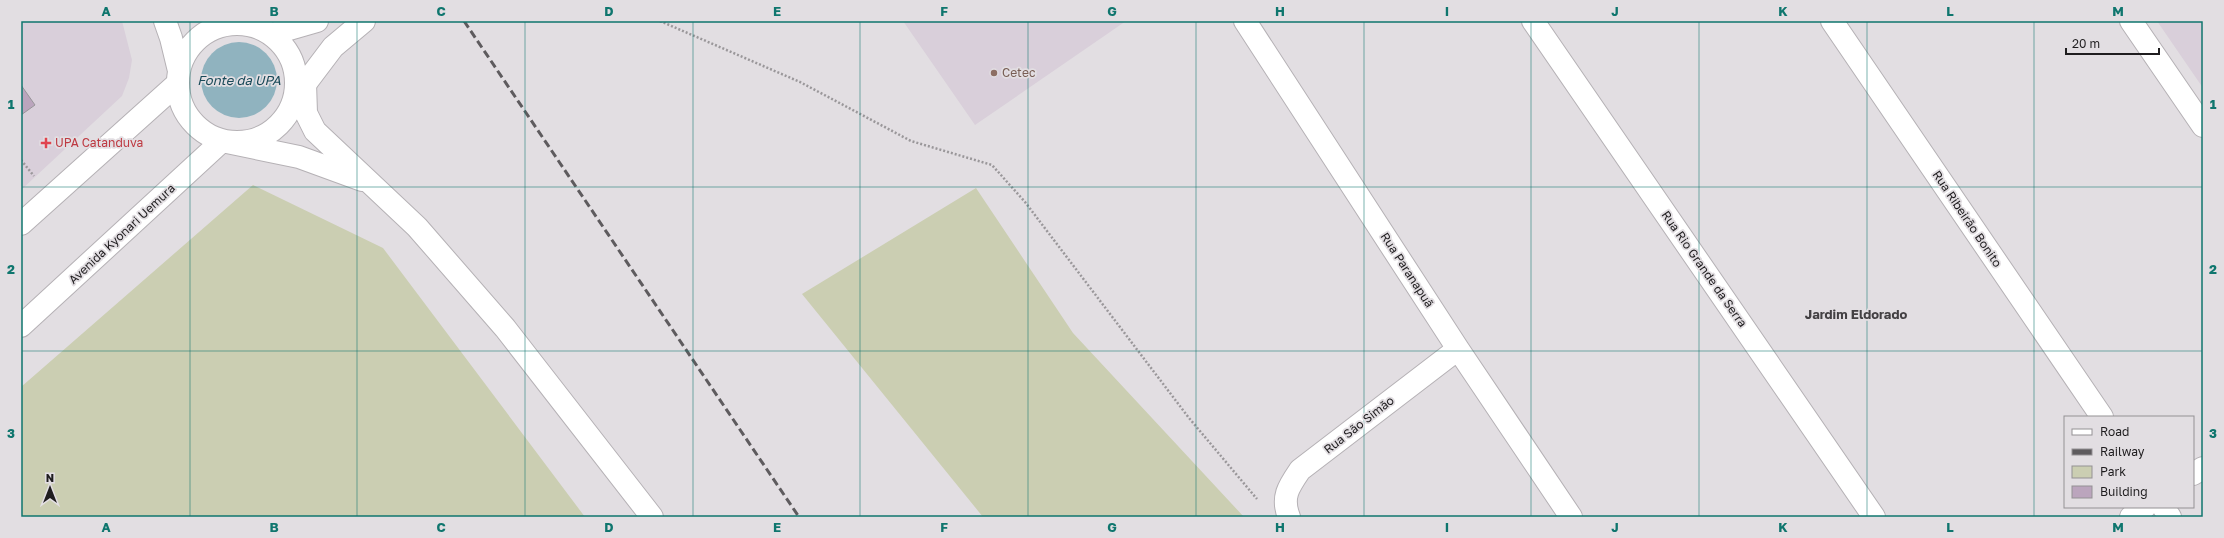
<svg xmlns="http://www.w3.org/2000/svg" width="2224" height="538" font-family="'Golos Text',sans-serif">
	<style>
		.built { fill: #d9cfda }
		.green { fill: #cbceb2 }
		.water { fill: #90b3bf }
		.building { fill: #bba5bd; stroke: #989599 }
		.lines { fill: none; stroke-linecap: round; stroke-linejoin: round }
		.minor-casing { stroke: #b5b1b5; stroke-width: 24 }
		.tertiary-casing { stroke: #b5b1b5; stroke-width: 24 }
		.secondary-casing { stroke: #b5b1b5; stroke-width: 24 }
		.path { stroke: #9a979a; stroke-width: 2.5; stroke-dasharray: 2 2; stroke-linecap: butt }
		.minor { stroke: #fff; stroke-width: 22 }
		.tertiary { stroke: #fff; stroke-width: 22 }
		.secondary { stroke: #fff; stroke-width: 22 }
		.rail { stroke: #5e5b5e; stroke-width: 3; stroke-dasharray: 8 4; stroke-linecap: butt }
		.grid { fill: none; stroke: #0f766e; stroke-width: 1; stroke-opacity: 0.55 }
		.education-dot { fill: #8d6e63; stroke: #e2dee2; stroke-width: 1.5 }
		.health-dot { fill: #e0444e; stroke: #e2dee2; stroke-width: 1.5 }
		.labels { text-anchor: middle; stroke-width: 3.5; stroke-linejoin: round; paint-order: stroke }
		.education-label { font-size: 12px; fill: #785e54; stroke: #e2dee2; text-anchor: start }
		.health-label { font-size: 12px; fill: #be3a42; stroke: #e2dee2; text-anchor: start }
		.street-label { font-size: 12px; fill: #1f1d1f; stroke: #e2dee2 }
		.water-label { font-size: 13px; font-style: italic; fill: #184958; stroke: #e2dee2 }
		.neighbourhood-label { font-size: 13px; font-weight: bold; fill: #434043; stroke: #e2dee2 }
		.neatline { fill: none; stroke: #0f766e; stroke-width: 1.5 }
		.grid-label { font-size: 13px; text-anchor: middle; font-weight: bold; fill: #0f766e }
	</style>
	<rect width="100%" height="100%" fill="#e2dee2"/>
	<!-- built -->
	<path class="built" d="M21,21H122L132,60L129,78L122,96L21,190Z
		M903,21H1126L975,125Z
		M2157,21H2203V88Z"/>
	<!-- green -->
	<path class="green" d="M253,185L383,248L585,517H21V387Z
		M976,188L1073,333L1244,517H983L802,294Z"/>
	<!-- water -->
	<path class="water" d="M201 80a38 38 0 1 1 76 0a38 38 0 1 1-76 0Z"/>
	<!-- building -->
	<path class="building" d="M21,85L35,105L21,115Z"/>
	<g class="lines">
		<!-- minor casing -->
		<g class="minor-casing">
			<path id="minor" d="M1245,21L1458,349L1571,517
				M1533,21L1874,517
				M1832,21L2102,417
				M2131,21L2203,126
				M2193,474L2203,468
				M2163,507L2170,517
				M1289,517C1281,497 1289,486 1300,470L1458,349
				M2131,517L2145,507"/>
		</g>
		<!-- tertiary casing -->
		<g class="tertiary-casing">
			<path id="tertiary" d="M305,83L306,113L315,131L417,227L505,328L652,517
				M21,224L177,84
				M21,326L222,141L299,157L362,180"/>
		</g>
		<!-- secondary casing -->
		<g class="secondary-casing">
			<path id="secondary" d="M165,21L171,38L179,71
				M178 83a59 59 0 1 1 118 0a59 59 0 1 1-118 0Z
				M272,34L317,21
				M296,96L333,47L364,21"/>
		</g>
		<!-- path -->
		<path class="path" d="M660,21L800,82L911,141L992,165L1025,202L1189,418L1257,499
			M21,160L34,176"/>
		<!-- minor -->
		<use href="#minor" class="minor"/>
		<!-- tertiary -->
		<use href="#tertiary" class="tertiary"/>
		<!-- secondary -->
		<use href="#secondary" class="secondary"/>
		<!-- rail -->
		<path class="rail" d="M464,21L799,517"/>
	</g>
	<!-- grid -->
	<path class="grid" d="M190,21V517M357,21V517M525,21V517M693,21V517M860,21V517M1028,21V517M1196,21V517M1364,21V517M1531,21V517M1699,21V517M1867,21V517M2034,21V517M21,187H2203M21,351H2203"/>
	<!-- markers -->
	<circle class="education-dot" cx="994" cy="73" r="4"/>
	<path class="health-dot" d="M44 137h4v4h4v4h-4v4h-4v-4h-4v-4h4z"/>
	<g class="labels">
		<!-- education labels -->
		<g class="education-label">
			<text x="1002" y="77">Cetec</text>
		</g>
		<!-- health labels -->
		<g class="health-label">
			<text x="55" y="147">UPA Catanduva</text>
		</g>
		<!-- street labels -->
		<g class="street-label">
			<text transform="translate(1967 219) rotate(56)" y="4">Rua Ribeirão Bonito</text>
			<text transform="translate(122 234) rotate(-43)" y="4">Avenida Kyonari Uemura</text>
			<text transform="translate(1704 269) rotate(55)" y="4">Rua Rio Grande da Serra</text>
			<text transform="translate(1407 270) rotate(57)" y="4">Rua Paranapuã</text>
			<text transform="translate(1359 425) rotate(-38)" y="4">Rua São Simão</text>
		</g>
		<!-- water labels -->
		<g class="water-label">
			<text x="239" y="85">Fonte da UPA</text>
		</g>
		<!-- neighbourhood labels -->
		<g class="neighbourhood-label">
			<text x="1856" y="319">Jardim Eldorado</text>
		</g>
	</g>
	<!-- border -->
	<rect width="2224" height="538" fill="none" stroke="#e2dee2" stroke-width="44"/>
	<!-- legend -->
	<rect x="2064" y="416" width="130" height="92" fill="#e2dee2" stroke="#949194"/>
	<rect x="2072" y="429" width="20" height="6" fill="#ffffff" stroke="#949194"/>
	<text x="2100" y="436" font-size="12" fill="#1f1d1f">Road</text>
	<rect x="2072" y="449" width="20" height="6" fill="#5e5b5e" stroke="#949194"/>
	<text x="2100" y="456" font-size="12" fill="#1f1d1f">Railway</text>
	<rect x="2072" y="466" width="20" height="12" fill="#cbceb2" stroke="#949194"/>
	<text x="2100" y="476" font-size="12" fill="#1f1d1f">Park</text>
	<rect x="2072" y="486" width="20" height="12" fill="#bba5bd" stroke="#949194"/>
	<text x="2100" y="496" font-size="12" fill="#1f1d1f">Building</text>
	<!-- north arrow -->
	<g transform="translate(50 488)" stroke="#e2dee2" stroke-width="3" paint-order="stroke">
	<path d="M0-3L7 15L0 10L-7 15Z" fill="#1f1d1f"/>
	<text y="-6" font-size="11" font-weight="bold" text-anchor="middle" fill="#1f1d1f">N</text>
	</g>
	<!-- scale -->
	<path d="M2066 48v6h93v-6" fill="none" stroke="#1f1d1f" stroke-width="2"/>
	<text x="2072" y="48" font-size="12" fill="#1f1d1f" stroke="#e2dee2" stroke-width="3" paint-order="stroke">20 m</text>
	<rect x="22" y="22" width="2180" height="494" class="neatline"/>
	<g class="grid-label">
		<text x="106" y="16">A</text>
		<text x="274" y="16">B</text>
		<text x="441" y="16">C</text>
		<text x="609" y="16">D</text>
		<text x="777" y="16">E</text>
		<text x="944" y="16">F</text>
		<text x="1112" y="16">G</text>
		<text x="1280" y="16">H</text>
		<text x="1447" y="16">I</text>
		<text x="1615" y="16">J</text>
		<text x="1783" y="16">K</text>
		<text x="1950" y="16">L</text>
		<text x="2118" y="16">M</text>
		<text x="11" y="109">1</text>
		<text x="2213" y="109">1</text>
		<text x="11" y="274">2</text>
		<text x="2213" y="274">2</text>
		<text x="11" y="438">3</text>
		<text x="2213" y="438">3</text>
		<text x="106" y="532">A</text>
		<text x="274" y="532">B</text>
		<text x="441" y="532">C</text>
		<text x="609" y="532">D</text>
		<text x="777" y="532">E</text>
		<text x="944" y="532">F</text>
		<text x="1112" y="532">G</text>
		<text x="1280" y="532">H</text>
		<text x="1447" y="532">I</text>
		<text x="1615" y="532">J</text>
		<text x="1783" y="532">K</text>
		<text x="1950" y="532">L</text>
		<text x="2118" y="532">M</text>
	</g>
</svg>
